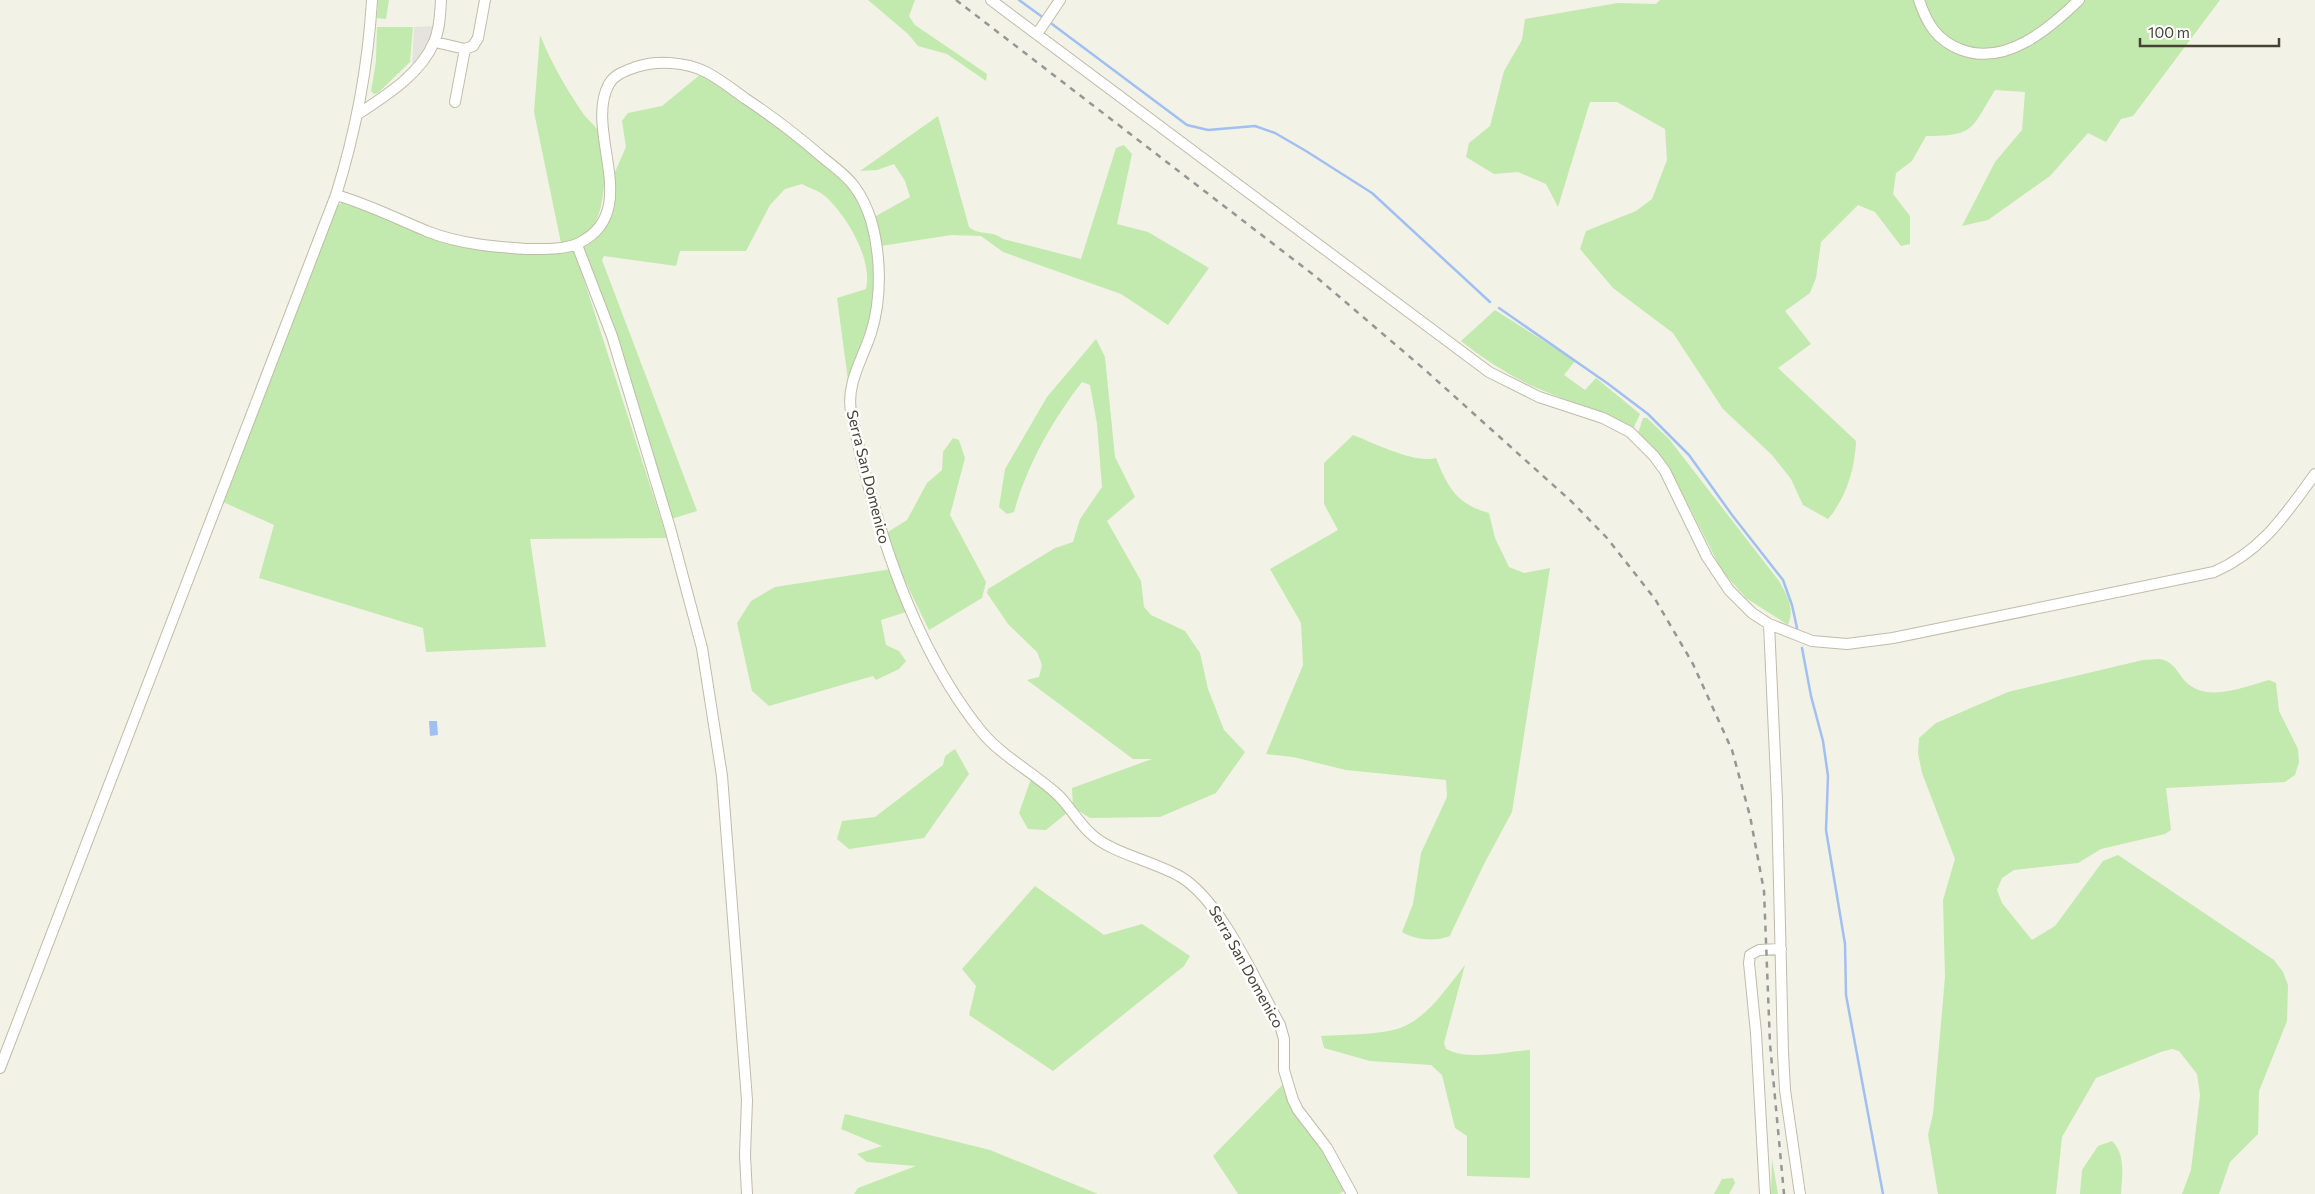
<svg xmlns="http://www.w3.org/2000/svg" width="2315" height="1194" font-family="Commissioner,sans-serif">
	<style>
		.green { fill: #c2e9ae }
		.parking { fill: #e4e3de }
		.water { fill: #a1c0f2 }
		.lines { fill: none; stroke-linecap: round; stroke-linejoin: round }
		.stream { stroke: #a1c0f2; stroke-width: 2.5 }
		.minor-casing { stroke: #bfbca8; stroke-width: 12 }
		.minor { stroke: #fff; stroke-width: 10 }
		.rail { stroke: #969696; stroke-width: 2.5; stroke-dasharray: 6 6; stroke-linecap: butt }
		.labels { text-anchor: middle; stroke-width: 5; stroke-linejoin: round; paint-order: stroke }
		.street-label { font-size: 15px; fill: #464335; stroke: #fff }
	</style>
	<rect width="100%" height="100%" fill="#f3f2e6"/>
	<!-- green -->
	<path class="green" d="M378,0H389L386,19L377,18Z
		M868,0H915L909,16L915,25L987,74L986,81L947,54L918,46L908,34Z
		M1660,0H2220L2133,116L2121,119L2106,142L2088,133L2050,176L1988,220L1962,226L1995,162L2022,130L2025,92L1995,90C1971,129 1975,136 1926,136L1912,161L1896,173L1893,194L1910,216V244L1901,246L1875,212L1858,205L1821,242L1816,278L1810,293L1785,311L1811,344L1778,368L1856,441C1855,469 1846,498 1828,519L1803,505L1791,479L1772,455L1723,409L1673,333L1613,288L1580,249L1586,231L1636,211L1652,199L1667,160L1665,129L1617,102H1590L1558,207L1546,184L1518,172L1494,174L1466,157L1469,143L1490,126L1504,71L1522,40L1525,19L1618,3L1656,4Z
		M377,27H413L410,62L378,93L374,94L371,91L376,61Z
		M540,35C551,62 565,87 582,112C586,119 596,125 599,133C608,155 607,214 589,232C581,239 570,241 561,243L534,112Z
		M701,74L731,92L803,144L854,191L869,225L875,278L872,313L848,380L837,298L866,289C873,260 847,216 826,197C820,191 809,188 802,184L785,189L770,205L746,251H680L676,266L604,256L602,260L697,511L671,519L581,247L598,236L608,221L614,196L615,172L626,147L622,121L628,113L662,106Z
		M938,116L969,227C980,236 992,230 1003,239L1081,259L1116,148L1124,145L1132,154L1117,224L1148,232L1209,268L1168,325L1121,294L1003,252L981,236L951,235L881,246L876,216L910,197L905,181L894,164L877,170L860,171Z
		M342,202L494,250L535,255L574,249L667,538L530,539L546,647L426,652L423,628L259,578L274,525L221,501L337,207Z
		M1495,310L1575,361L1564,375L1585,390L1596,378L1640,414L1633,429C1607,411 1578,405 1549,393C1517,381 1488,362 1461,341Z
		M1096,339L1105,357L1115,457L1135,497L1107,521L1141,581L1144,607L1151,615L1185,631L1200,653L1208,689L1224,730L1245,752L1216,793L1160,817L1090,818L1073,807L1072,788L1152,759H1133L1027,680L1039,677L1042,665L1037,652L1008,624L987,593L988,589L1055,548L1073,542L1080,519L1102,487L1097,424L1090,385L1082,382C1052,421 1027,465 1014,512L1007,514L999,507L1005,469L1047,397Z
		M1643,418H1647L1669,439L1779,581C1787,595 1795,608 1788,625L1746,598L1722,571L1671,471L1658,452L1638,433Z
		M1353,435C1374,443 1415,464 1436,458C1448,488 1457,504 1489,513L1495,538L1509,567L1524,573L1550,568L1512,812L1484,864L1452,931L1450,936C1434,942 1416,940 1402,932L1413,904L1421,853L1447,797L1446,780L1346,770L1293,757L1266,754L1303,665L1301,623L1270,569L1338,530L1324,504V463Z
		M953,438L959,440L965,458L950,515L986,582L982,598L929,630L887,544L888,532L907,520L927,483L942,470L943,452Z
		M892,569L909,611L881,620L886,645L899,651L906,661L899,669L876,680L873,676L769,706L752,691L737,623L751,601L775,587Z
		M2159,659C2173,661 2176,670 2184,680C2205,704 2244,687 2269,680L2276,683L2279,711L2298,749L2299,762L2295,775L2285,782L2166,788L2171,830L2165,834L2101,849L2078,863L2014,870L2002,878L1997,890L2002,903L2032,940L2055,926L2103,861L2118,855L2274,960L2283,972L2288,985L2287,1021L2259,1091L2258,1134L2230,1162L2219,1194H2182L2191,1170L2200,1095L2197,1074L2179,1051L2172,1049L2161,1052L2096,1078L2062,1137L2056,1194H1938L1928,1135L1933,1114L1945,977L1943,900L1955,859L1922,773L1918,753L1919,738L1936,723L2008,692L2143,660Z
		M955,749L969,774L924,838L849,849L837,839L842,821L875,817L943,765L945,756Z
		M1032,776L1068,812L1046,830L1028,829L1019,813Z
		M1035,886L1104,935L1142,924L1190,956L1184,966L1053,1071L969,1015L976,986L962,969Z
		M1465,965L1444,1043L1446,1049C1469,1061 1504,1052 1530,1050V1178L1467,1176V1136L1455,1128L1442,1075L1431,1065L1370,1061L1324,1048L1321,1036C1345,1034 1388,1036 1409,1024C1432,1011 1448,986 1465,965Z
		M1285,1082L1346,1190L1339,1194H1238L1213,1156Z
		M845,1114L990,1150L1098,1194H854L858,1188L916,1166L867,1162L857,1154L882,1146L841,1129Z
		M2112,1141C2126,1154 2122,1177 2121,1194H2080L2082,1170L2098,1146Z
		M1772,1159L1778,1194H1771Z
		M1733,1178L1735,1183L1729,1194H1714L1722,1179Z"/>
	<!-- parking -->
	<path class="parking" d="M436,26L432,39L412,66L414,27Z"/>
	<!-- water -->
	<path class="water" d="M429,721H437L438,735L430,736Z"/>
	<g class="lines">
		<!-- stream -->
		<path class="stream" d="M1019,0L1041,16
			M1052,24L1187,125L1208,130L1255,126L1275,133L1306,151L1372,193L1490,302
			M1499,308L1607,383L1648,414L1689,455L1732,515L1783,580L1792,605L1797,628
			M1802,648L1811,696L1823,741L1828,776L1826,830L1845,944L1846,995L1883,1194"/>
		<!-- minor casing -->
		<g class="minor-casing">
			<path id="minor" d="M991,0L1489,372L1539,397L1603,418L1630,432L1654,456L1665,471L1707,557L1729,590L1752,613L1769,624L1812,641L1847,644L1893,638L2214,572C2262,551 2285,515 2315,474
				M1919,0C1927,24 1937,41 1962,50C2006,66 2049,29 2079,0
				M1037,34L1060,0
				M435,42L465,49L473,46L478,38L485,0
				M455,102L465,49
				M358,114C385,96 421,74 434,42C440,29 440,14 441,0
				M336,195C368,204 397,219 429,232C460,244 495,247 527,249C543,249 565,250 579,243C644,211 583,131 609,84C615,74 625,71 636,67C658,60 686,62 706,72C720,79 733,90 746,99C773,117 798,136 822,157C833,166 845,174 854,186C861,195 867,208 871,220C881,255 882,298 871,333C863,358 846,384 851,411C873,519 911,644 981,731C1001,756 1033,772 1057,794C1069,805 1077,821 1090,833C1110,853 1154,861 1181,877C1222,902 1256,982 1280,1025L1284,1039V1070L1293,1100L1298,1110L1327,1148L1352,1194
				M577,245L612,336L670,528L702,648L722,776L747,1100L745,1155L747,1194
				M1769,624L1777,800L1783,1052L1785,1090L1800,1194
				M0,1068L336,195C356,131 368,67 372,0
				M1765,1194L1756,1033L1749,963L1750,955L1759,950L1781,949"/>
		</g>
		<!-- minor -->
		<use href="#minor" class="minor"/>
		<!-- rail -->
		<path class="rail" d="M956,0L1315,276L1424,369L1572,502L1607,538L1655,599L1693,664L1732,750L1750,816L1764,891L1770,1044L1784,1194"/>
	</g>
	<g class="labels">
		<!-- street labels -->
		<g class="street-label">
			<text transform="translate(868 477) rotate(76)" y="5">Serra San Domenico</text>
			<text transform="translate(1246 967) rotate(61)" y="5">Serra San Domenico</text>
		</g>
	</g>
	<!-- scale -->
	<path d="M2140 38v8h139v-8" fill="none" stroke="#464335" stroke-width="2.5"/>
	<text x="2148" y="38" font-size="15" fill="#464335" stroke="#ffffff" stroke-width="4" paint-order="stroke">100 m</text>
</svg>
